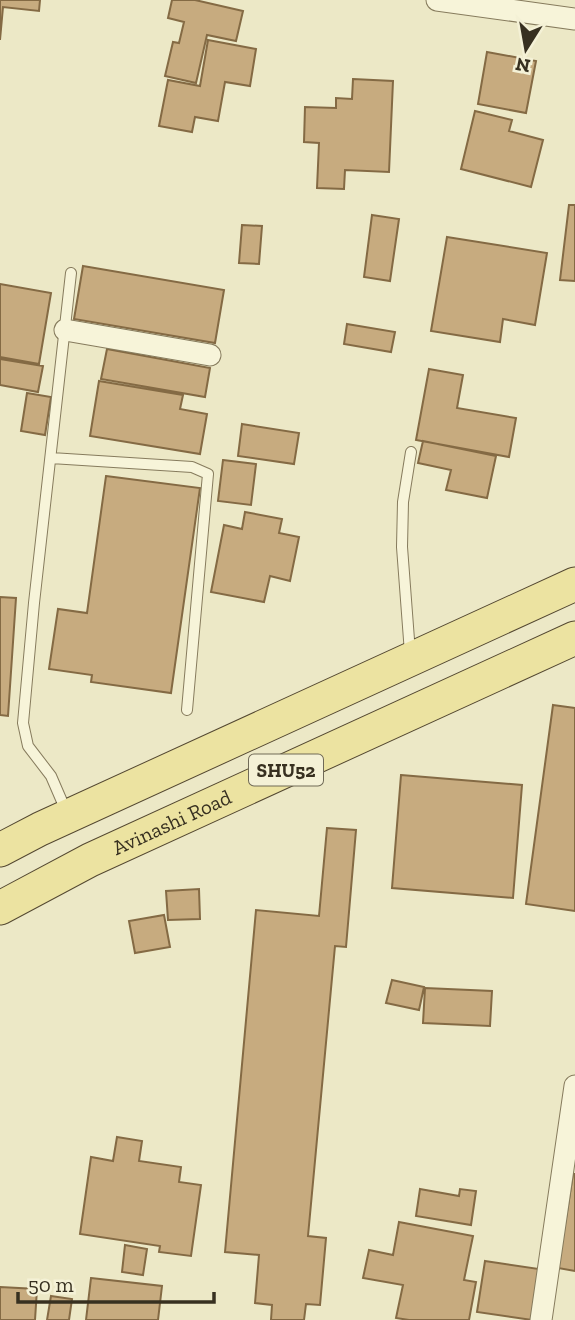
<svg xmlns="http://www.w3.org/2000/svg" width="575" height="1320" font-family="'Zilla Slab',serif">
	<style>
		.building { fill: #c7ab7f; stroke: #846a44; stroke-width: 2 }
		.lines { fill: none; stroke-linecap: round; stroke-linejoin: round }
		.lane-casing { stroke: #867b5d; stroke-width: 12 }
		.street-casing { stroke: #867b5d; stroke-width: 23 }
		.primary-casing { stroke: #544831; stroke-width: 35 }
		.lane { stroke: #f7f4d9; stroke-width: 10 }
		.street { stroke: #f7f4d9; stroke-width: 21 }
		.primary { stroke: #ece3a1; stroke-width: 33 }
		.labels { text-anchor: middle; stroke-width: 6; stroke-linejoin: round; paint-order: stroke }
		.shield { fill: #f4f1d6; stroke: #706a57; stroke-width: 2 }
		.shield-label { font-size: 19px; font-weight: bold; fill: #373020 }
		.street-label { font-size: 21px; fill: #373020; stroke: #f4f1d6 }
	</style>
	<rect width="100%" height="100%" fill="#ece8c6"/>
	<!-- building -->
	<path class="building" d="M0,0H40L39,11L3,7L0,40Z
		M172,0H195L243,11L236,41L207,35L196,83L165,76L173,42L179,43L184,22L168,18Z
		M208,40L256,49L250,86L225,82L218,121L195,117L192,132L159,126L168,80L200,86Z
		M487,52L536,61L526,113L478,104Z
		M353,79L393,81L389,172L345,170L344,189L317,188L319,143L304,142L305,107L336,108V98L352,99Z
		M475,111L512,120L509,131L543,140L531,187L461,169Z
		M569,205H575V281L560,280Z
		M372,215L399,219L390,281L364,277Z
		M242,225L262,226L259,264L239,263Z
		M447,237L547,253L535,325L503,319L500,342L431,331Z
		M83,266L224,290L215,343L74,319Z
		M0,284L51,293L39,364L0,357Z
		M347,324L395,332L391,352L344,344Z
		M107,349L210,368L205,397L101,379Z
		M0,359L43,366L38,392L0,385Z
		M429,369L463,375L457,408L516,418L509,457L416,440Z
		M99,381L183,395L180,409L207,414L200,454L90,436Z
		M27,393L51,397L45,435L21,431Z
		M242,424L299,433L294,464L238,456Z
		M423,441L496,456L487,498L446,490L451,470L418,463Z
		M223,460L256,464L251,505L218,501Z
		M106,476L200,488L171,693L91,682L92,675L49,669L58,609L87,613Z
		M245,512L282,519L279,533L299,537L290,581L270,576L264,602L211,592L224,525L242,529Z
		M0,597L16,598L8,716L0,715Z
		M553,705L575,708V911L526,904Z
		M401,775L522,785L513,898L392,888Z
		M327,828L356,830L346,947L335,946L308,1236L326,1238L320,1305L306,1304L304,1320H271L272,1305L255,1303L259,1255L225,1252L256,910L319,916Z
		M199,889L200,919L168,920L166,891Z
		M164,915L170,947L135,953L129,921Z
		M392,980L424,987L419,1010L386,1003Z
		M425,988L492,991L490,1026L423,1023Z
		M117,1137L142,1141L139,1161L181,1167L179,1182L201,1185L191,1256L159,1252L160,1246L80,1234L91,1157L113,1161Z
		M573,1174H575V1271L558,1268Z
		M420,1189L459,1196L460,1189L476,1191L471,1225L416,1216Z
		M399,1222L473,1236L464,1280L476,1282L469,1320H409L396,1318L403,1285L363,1278L369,1250L393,1255Z
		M125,1245L147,1249L143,1275L122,1272Z
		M485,1261L539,1269L532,1320L477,1312Z
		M91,1278L162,1286L158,1320H86Z
		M0,1287L37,1289L35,1320H0Z
		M51,1296L72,1299L69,1320H47Z"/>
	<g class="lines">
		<!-- lane casing -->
		<g class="lane-casing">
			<path id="lane" d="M51,458L192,467L208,474L187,710
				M410,653L402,547L403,502L411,452
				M67,813L51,776L28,746L23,723L34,603L71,273"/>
		</g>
		<!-- street casing -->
		<g class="street-casing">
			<path id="street" d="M437,0L575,19
				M65,330L210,355
				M541,1320L575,1086"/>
		</g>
		<!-- primary casing -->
		<g class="primary-casing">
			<g id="primary">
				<path d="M0,850L40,829L575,584"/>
				<path id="s1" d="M0,908L90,860L575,638"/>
			</g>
		</g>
		<!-- lane -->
		<use href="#lane" class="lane"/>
		<!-- street -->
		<use href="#street" class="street"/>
		<!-- primary -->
		<use href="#primary" class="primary"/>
	</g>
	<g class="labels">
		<!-- shield labels -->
		<rect class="shield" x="249" y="754.5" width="74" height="31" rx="5"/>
		<g class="shield-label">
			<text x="286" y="777">SHU52</text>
		</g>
		<!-- street labels -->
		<g class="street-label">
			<text dy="7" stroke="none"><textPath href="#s1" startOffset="192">Avinashi Road</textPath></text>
		</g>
	</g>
	<!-- north arrow -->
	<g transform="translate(526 49) rotate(191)" stroke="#f4f1d6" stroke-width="5" paint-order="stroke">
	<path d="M0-5L12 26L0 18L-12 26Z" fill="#373020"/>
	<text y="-10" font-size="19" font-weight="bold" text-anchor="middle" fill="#373020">N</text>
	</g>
	<!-- scale -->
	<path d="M18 1292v10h196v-10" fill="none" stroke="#373020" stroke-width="3.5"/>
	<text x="28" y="1292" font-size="21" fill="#373020" stroke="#f4f1d6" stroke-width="5" paint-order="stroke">50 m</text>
</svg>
